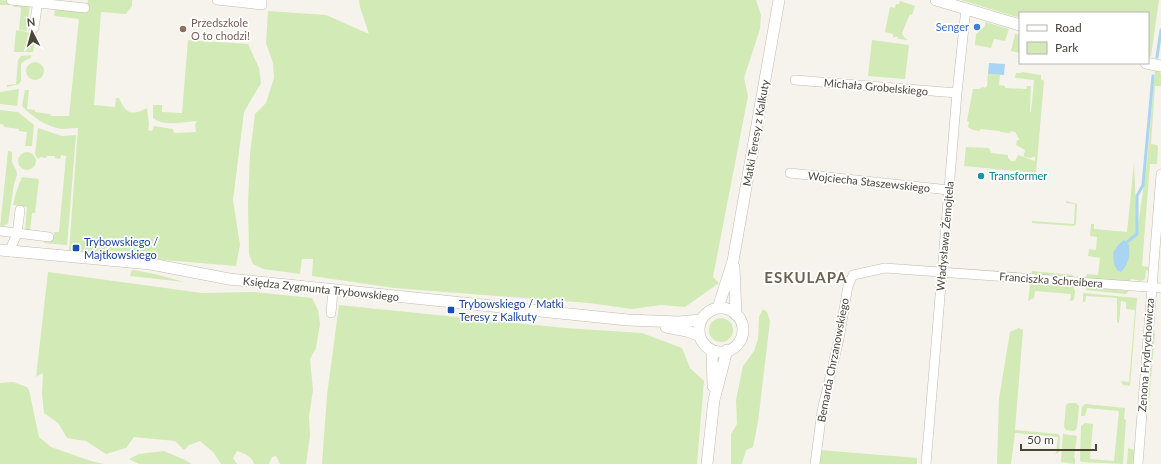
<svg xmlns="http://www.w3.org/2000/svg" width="1161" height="464" font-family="Lato,sans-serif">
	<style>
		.green { fill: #d2eab5 }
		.water { fill: #a9d4f2 }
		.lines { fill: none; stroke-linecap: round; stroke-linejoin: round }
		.stream { stroke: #a9d4f2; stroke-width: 3 }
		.minor-casing { stroke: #c2bbae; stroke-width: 10 }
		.tertiary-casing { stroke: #c2bbae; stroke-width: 12 }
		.minor { stroke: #fff; stroke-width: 9 }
		.tertiary { stroke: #fff; stroke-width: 11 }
		.shop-dot { fill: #3f7fe0; stroke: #fff; stroke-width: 1.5 }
		.education-dot { fill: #8d6e63; stroke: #fff; stroke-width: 1.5 }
		.culture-dot { fill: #0f9aa8; stroke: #fff; stroke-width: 1.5 }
		.transit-dot { fill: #1a4fb4; stroke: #fff; stroke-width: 1.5 }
		.labels { text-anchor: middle; stroke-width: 3.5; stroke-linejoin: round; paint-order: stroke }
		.education-label { font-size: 11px; fill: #785e54; stroke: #fff; text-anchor: start }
		.shop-label { font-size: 11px; fill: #366cbe; stroke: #fff; text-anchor: end }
		.street-label { font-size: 11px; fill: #4b4439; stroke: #fff }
		.culture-label { font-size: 11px; fill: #0d838f; stroke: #fff; text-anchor: start }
		.transit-label { font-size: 11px; fill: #164399; stroke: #fff; text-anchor: start }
		.district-label { font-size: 15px; font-weight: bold; letter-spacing: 1px; fill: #6e6250; stroke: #fff }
	</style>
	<rect width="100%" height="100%" fill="#f6f3ec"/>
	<!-- green -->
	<path class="green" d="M0,0L30,3L27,31L19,30L21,9L20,7H14L13,5H0Z
		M88,0H132V6L126,14L101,12L94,105L115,107L116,98H119C126,114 131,116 147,108L149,125L148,130L152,131L154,126L173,129L174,133L196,132L195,125L197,121C184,122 164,127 153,118V105H162V112L182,113L188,40L248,44L259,68L261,83L244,112L233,200L240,245L236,266L69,252L78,128C73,128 67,129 62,129C47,127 32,117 22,106L25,90H29L27,109L35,110V112L50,114L51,116H69L79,19L54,16L55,8L87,11Z
		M359,0H756L761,15L760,29L744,78L748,96L713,277L719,283L685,307L661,305L632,309L589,303L394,288L312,276L313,259H302L300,274L263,269L253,264L249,254L248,204L250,154L255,114L266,103L274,78L273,63L266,43L268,11L326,15L369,34L360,7Z
		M961,0H1159L1151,56L1148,55V13H1020V18Z
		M900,1L915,6L912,15L910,14L902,33L904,37L908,40L898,39V37H893V34L885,32L890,7L895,8L896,4H899Z
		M985,22L1009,29L1005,41L994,39L991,48L975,45L976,34L985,26Z
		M16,30L37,34L33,52H14Z
		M1015,34L1020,35V53L1011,51Z
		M872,40L909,45L905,79L868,76Z
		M31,55V58L24,61L21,64V81L19,84L7,87V85L16,84L18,60L21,56Z
		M26 71a9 9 0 1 1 18 0a9 9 0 1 1-18 0Z
		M1155,69L1161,73V86H1155L1151,144L1157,145L1158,147L1157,164H1150L1142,266L1148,267V271L1146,270L1145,279L1141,281L1131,279L1129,283L1090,279L1086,277L1087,274L1098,275L1100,258L1088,256L1089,249L1096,250L1097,237L1090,236L1091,224H1094V229L1127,232L1134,163L1137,231L1147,164Z
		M1022,72L1041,75V79L1044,81L1036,173L964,166L966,147L989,148L991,153L1008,155V158L1011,161H1015L1018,155L1035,161V157H1032L1031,158L1025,157L1023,155H1024L1025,150L1016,145L1017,140H1019V139L1015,132L1010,131V133L1000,132V131L980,129V131L973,130L968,127L969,122L967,121L973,89H979L983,87L985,88L987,86L988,74L1000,75L999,85L1005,86V88L1026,89L1027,86H1031L1030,112H1031L1034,80L1015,78L1016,73H1021Z
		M19,89L17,106L0,104V92Z
		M0,110L18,112L34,125L32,146H25L27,132L19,131V129L4,127V125L0,124Z
		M38,128L62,136L76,135L67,245L44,243L47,235H54V232H59L66,156L61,155L60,159L55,158V156H47L46,158L40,157L38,159L35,154Z
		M8,151L12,152V162L16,170L17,175L14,184L8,223L4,226L0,227Z
		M18 161a9 9 0 1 1 18 0a9 9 0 1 1-18 0Z
		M22,177L39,179L35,213H32L30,231L25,230L27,207L13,205C15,195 18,186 22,177Z
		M1066,201L1077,204L1076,224L1074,226L1032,223V221L1074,224L1075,204L1066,203Z
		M133,270L155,274L184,282L130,276L131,271Z
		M1032,271L1073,275V279H1069L1075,291L1074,300L1070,301L1071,294L1035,291L1034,298L1028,301Z
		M48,272L202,293L253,292L312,298L318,310L320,324L316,348L310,359L313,390L309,416L310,436L306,464H280L276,456L272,457L269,464H254C252,456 245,454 237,451L233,458L237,464H221L213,452L200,441L189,445L184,450L175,441L134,437L126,448L106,454L86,441L67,438L58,423L44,413L42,394L43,373L36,377Z
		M1089,287L1128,291V292L1126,294L1085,290Z
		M1083,293L1137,298L1130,386L1123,385L1121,381L1129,382L1135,310L1126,309V302L1121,301L1119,323L1117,322V298L1086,296L1085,302H1083Z
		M339,305L565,328L642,333L682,348L690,368L704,381L697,464H322L327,395Z
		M763,309L767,312L770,321L758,422L753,447L746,450L742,464H731V434L737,424L736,400L743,366L754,351L758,339L759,317Z
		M709 330a12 12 0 1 1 24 0a12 12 0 1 1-24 0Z
		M1019,328L1023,330L1015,430L1058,434L1060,437L1059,452L1054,455L1056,453L1058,437L1015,433L1011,464H997L999,399L1010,332Z
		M1152,333H1155L1149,403L1146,402Z
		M13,382L27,387L28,389L29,390L39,437L51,447L91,461L104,464H0V383Z
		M1069,403H1076L1079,406L1077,428L1074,431L1066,430L1064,427L1066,405Z
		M1085,404L1125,408L1124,419L1126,420L1123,464L1081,462L1080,460L1081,426L1085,423L1093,424L1090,459L1114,461L1119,411L1087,408L1085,416H1081L1082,407Z
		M1063,434L1077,436L1074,458H1075V464L1061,462Z
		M1128,448L1134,450V464H1127Z
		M820,450L917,458V464H819Z
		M164,451L183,459L192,464H139L129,459L139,454Z"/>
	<!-- water -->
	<path class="water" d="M989,63L1005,64L1004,75L988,74Z
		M1124,240L1129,245C1130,256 1129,264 1121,272L1117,270L1114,264L1113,253L1118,245Z"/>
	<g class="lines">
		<!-- stream -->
		<path class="stream" d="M1157,57L1161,30
			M1127,242L1137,234V196L1143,185L1153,76"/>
		<!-- minor casing -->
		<g class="minor-casing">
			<path id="minor" d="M11,0L85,8
				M217,0L262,5V0
				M34,28L38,0
				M795,80L957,93
				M790,173L949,190
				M0,231L49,237
				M11,252L12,245L17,234L20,210
				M331,313L333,290
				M815,464L822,411L839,339L848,286L853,275L885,268L1161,288
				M926,464L957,93L966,8
				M1138,464L1161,174"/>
		</g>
		<!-- tertiary casing -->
		<g class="tertiary-casing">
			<path id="tertiary" d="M936,0L1020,25
				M1146,63L1161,66
				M0,250L151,264L229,279L628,320L679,322L701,320
				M734,267L736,315
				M718,308L733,261L779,0
				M699 330a22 22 0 1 1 44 0a22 22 0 1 1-44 0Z
				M666,327L687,331L700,336
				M712,350L713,386
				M707,464L714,400L727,350"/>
		</g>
		<!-- minor -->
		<use href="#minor" class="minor"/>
		<!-- tertiary -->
		<use href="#tertiary" class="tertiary"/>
	</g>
	<!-- markers -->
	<circle class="shop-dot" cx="977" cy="27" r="4"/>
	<circle class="education-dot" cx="183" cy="29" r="4"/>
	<circle class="culture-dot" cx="981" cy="176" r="4"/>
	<g class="transit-dot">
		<rect x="72" y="244" width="8" height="8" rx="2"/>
		<rect x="447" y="306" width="8" height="8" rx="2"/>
	</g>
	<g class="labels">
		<!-- education labels -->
		<g class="education-label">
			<text x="191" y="27">Przedszkole<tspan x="191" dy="13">O to chodzi!</tspan></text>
		</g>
		<!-- shop labels -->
		<g class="shop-label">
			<text x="969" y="31">Senger</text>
		</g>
		<!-- street labels -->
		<g class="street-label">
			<text transform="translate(876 87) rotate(5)" y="4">Michała Grobelskiego</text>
			<text transform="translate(756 133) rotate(-80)" y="4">Matki Teresy z Kalkuty</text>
			<text transform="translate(869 182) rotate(6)" y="4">Wojciecha Staszewskiego</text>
			<text transform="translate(945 236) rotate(-85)" y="4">Władysława Żemojtela</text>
			<text transform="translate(1051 280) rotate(4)" y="4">Franciszka Schreibera</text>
			<text transform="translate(321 289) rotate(6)" y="4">Księdza Zygmunta Trybowskiego</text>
			<text transform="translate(1146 355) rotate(-86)" y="4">Zenona Frydrychowicza</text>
			<text transform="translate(833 360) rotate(-79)" y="4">Bernarda Chrzanowskiego</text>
		</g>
		<!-- culture labels -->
		<g class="culture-label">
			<text x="989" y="180">Transformer</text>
		</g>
		<!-- transit labels -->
		<g class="transit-label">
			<text x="84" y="246">Trybowskiego /<tspan x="84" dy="13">Majtkowskiego</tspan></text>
			<text x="459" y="308">Trybowskiego / Matki<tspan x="459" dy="13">Teresy z Kalkuty</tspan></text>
		</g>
		<!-- district labels -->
		<g class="district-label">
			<text x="806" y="283">ESKULAPA</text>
		</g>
	</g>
	<!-- legend -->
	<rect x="1019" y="12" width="130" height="52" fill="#ffffff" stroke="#b7b4b0"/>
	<rect x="1027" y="25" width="20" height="6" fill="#ffffff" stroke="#b7b4b0"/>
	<text x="1055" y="32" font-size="12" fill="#4b4439">Road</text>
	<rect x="1027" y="42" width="20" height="12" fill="#d2eab5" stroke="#b7b4b0"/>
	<text x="1055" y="52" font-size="12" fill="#4b4439">Park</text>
	<!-- north arrow -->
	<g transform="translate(32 32) rotate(354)" stroke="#ffffff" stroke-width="3" paint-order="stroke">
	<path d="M0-3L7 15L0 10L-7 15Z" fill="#4b4439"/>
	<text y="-6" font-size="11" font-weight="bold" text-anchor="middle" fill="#4b4439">N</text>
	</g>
	<!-- scale -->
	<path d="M1021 444v6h75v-6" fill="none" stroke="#4b4439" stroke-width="2"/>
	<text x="1027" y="444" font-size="12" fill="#4b4439" stroke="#ffffff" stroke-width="3" paint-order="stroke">50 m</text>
</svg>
